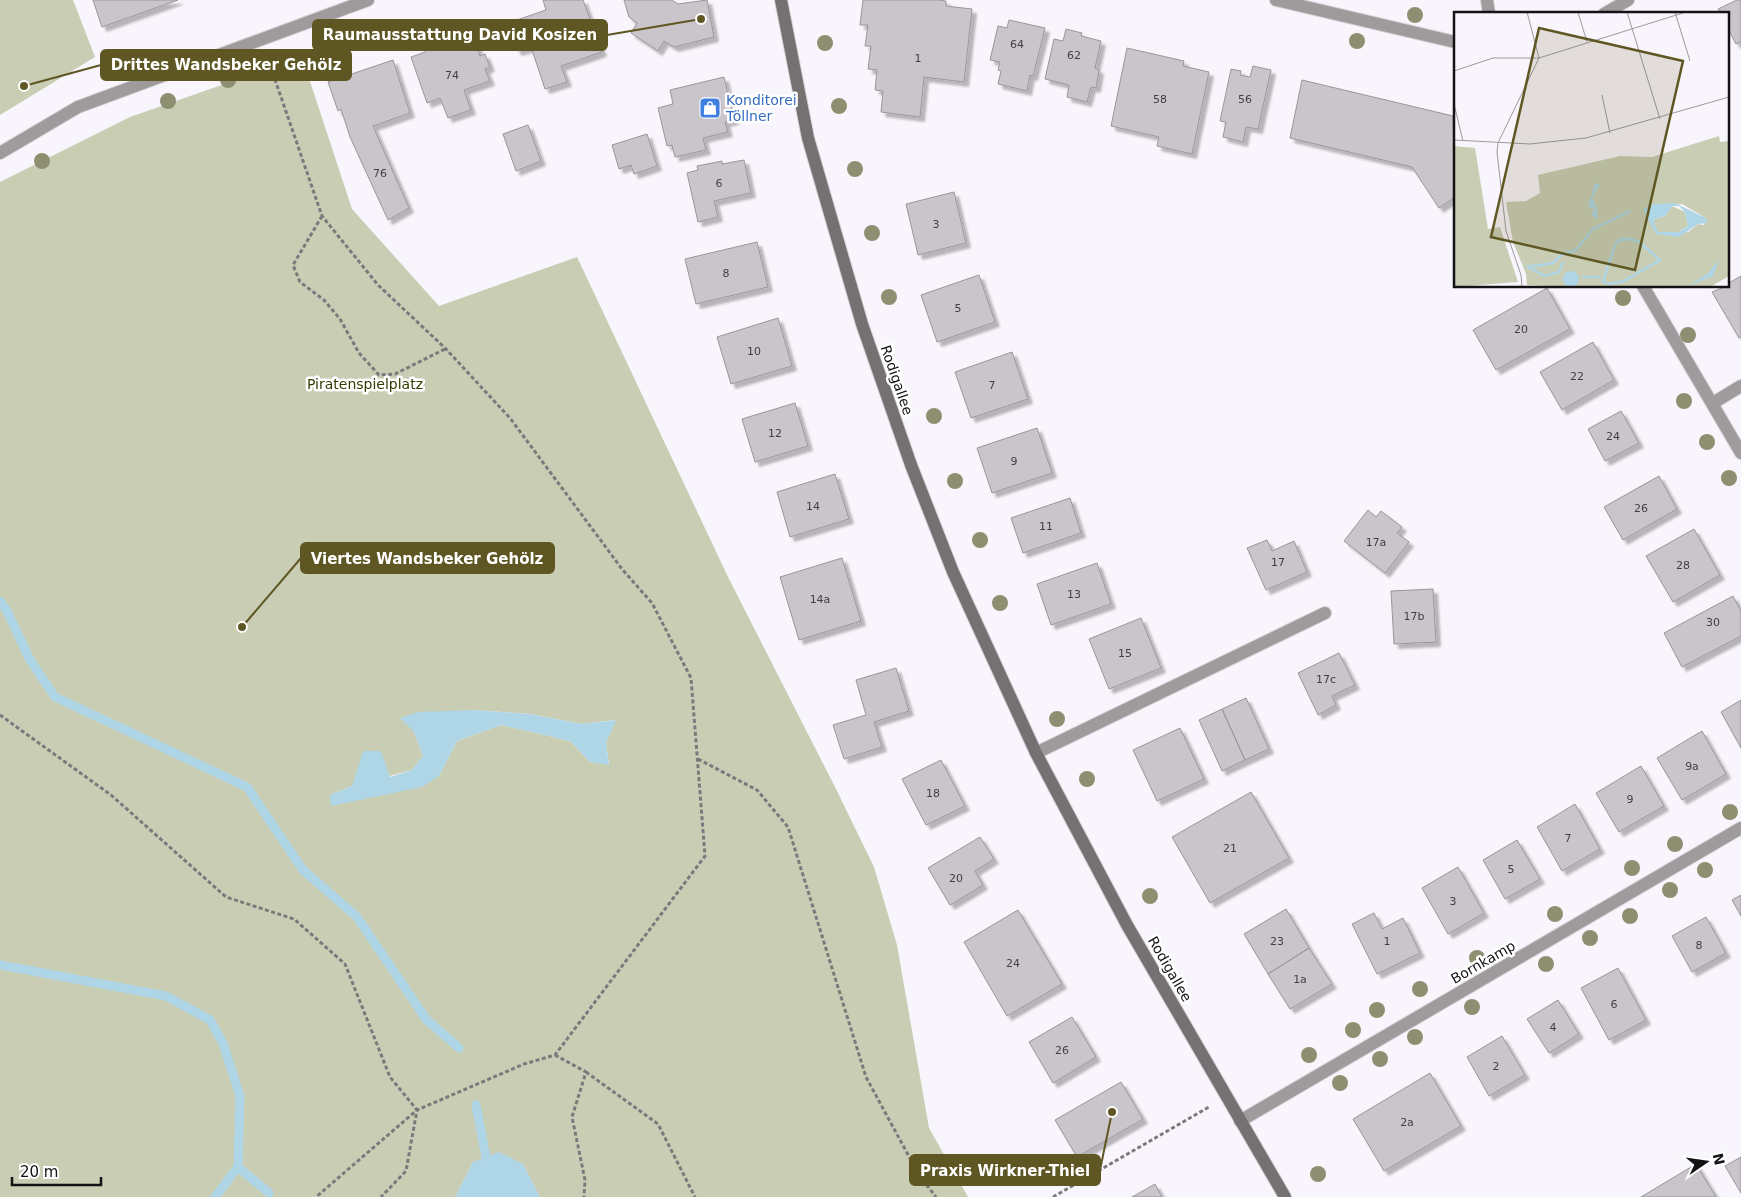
<svg xmlns="http://www.w3.org/2000/svg" width="1741" height="1197" font-family="'DejaVu Sans',sans-serif">
	<style>
		.green { fill: #c8cdb4; fill-rule: evenodd }
		.water { fill: #afd6e7 }
		.lines { fill: none; stroke-linecap: round; stroke-linejoin: round }
		.stream { stroke: #afd6e7; stroke-width: 9 }
		.building { fill: #c9c5cb; stroke: #99959b; filter: url(#shadow) }
		.street-casing { stroke: #d4d1d7; stroke-width: 14 }
		.secondary-casing { stroke: #d4d1d7; stroke-width: 14 }
		.path { stroke: #7c797d; stroke-width: 3; stroke-dasharray: 4 2.5; stroke-linecap: butt }
		.street { stroke: #9f9b9c; stroke-width: 12 }
		.secondary { stroke: #757071; stroke-width: 12 }
		.tree { fill: #8e8f71 }
		.labels { text-anchor: middle; stroke-width: 5; stroke-linejoin: round; paint-order: stroke }
		.number-label { font-size: 11px; fill: #413f42 }
		.shop-label { font-size: 14px; fill: #366cbe; stroke: #fff; text-anchor: start }
		.street-label { font-size: 14px; fill: #141214; stroke: #fff }
		.park-label { font-size: 14px; fill: #363c00; stroke: #fff }
		.inset-river { fill: none; stroke: #afd6e7; stroke-width: 2.5 }
		.inset-road { fill: none; stroke: #9d9a9f; stroke-width: 1 }
		.view { fill: #5f5723; fill-opacity: 0.15; stroke: #5f5723; stroke-width: 2.5 }
		.inset-edge { fill: none; stroke: #141214; stroke-width: 2.5 }
		.leader { fill: none; stroke: #5f5723; stroke-width: 2 }
		.callout-dot { fill: #5f5723; stroke: #fff; stroke-width: 2 }
		.callout { fill: #5f5723; stroke: #5f5723; stroke-width: 2 }
		.callout-label { font-size: 15px; text-anchor: middle; font-weight: bold; fill: #fff }
	</style>
	<defs>
		<filter id="shadow"><feDropShadow dx="4.5" dy="4.5" stdDeviation="1" flood-color="#0004"/></filter>
	</defs>
	<rect width="100%" height="100%" fill="#f9f5fc"/>
	<!-- green -->
	<path class="green" d="M0,0H73L95,57L0,115Z
		M302,57L352,209L439,306L577,257L728,577L836,789L874,867L897,945L929,1128L968,1197H540L523,1164L473,1162L455,1197H0V182L130,117ZM474,710L530,714L582,724L615,720L606,743L609,764L590,762L570,741L501,725L457,741L439,776L330,795L352,786L412,770L423,756L414,732Z"/>
	<!-- water -->
	<path class="water" d="M474,710L530,714L582,724L616,720L606,743L609,765L590,762L570,741L501,725L457,741L439,776L422,787L331,806L330,795L352,786L363,751H381L390,777L412,770L423,756L414,732L400,718L418,712Z
		M499,1152L523,1164L540,1197H455L473,1162Z"/>
	<g class="lines">
		<!-- stream -->
		<path class="stream" d="M0,601L7,611L30,660L55,697L247,787L303,870L357,917L426,1019L459,1048
			M0,965L166,996L210,1020L223,1043L240,1096L238,1167L215,1197
			M476,1105L486,1157
			M238,1167L269,1193"/>
	</g>
	<!-- building -->
	<path class="building" d="M93,0H178L102,27Z
		M543,0H583L602,52L561,66L567,82L545,89L531,47L517,51L508,23L546,10Z
		M624,0H672L678,4L707,0L714,37L674,47L664,41L658,51L631,33L637,23L629,17Z
		M863,0H939L946,1V6L972,9L964,82L924,77L920,117L881,112L883,91L875,90L877,70L868,69L871,46H865L868,25H860Z
		M1737,0H1741V41L1736,44L1727,27V14H1721L1718,9Z
		M1009,20L1045,28L1033,76L1030,75L1027,91L998,84L1001,71L998,70L1000,62L990,60L998,26L1007,28Z
		M1066,29L1082,33L1081,36L1101,41L1095,68L1099,70L1096,88L1091,87L1087,102L1067,97L1069,85L1045,79L1054,39L1063,41Z
		M473,34L480,56L485,54L490,67L485,69L490,81L464,90L471,110L448,118L440,98L427,103L411,57L425,52L427,46L435,43L441,46Z
		M1127,48L1184,61L1183,66L1209,72L1192,154L1157,146L1159,137L1111,126Z
		M393,60L410,113L373,126L409,208L388,220L350,137L341,109L338,111L328,82Z
		M1253,66L1271,70L1258,129L1246,127L1243,142L1223,137L1226,122L1220,121L1231,69L1241,71L1240,75L1250,77Z
		M724,77L734,120L725,122L728,132L703,138L706,150L675,157L672,145L667,146L658,108L673,104L670,90Z
		M1302,80L1453,116L1455,197L1439,208L1412,167L1290,138Z
		M528,125L541,161L516,171L503,134Z
		M647,134L657,166L634,174L631,165L619,169L612,145Z
		M744,160L751,193L714,201L718,217L698,222L687,173L698,170L697,166L722,161V164Z
		M954,192L966,243L918,255L906,204Z
		M757,242L768,287L696,304L685,259Z
		M979,275L995,322L937,342L921,295Z
		M1741,276V337L1739,338L1712,292L1727,286V284Z
		M1547,288L1570,329L1496,370L1473,330Z
		M778,318L792,366L731,384L717,337Z
		M1593,342L1614,380L1562,410L1540,372Z
		M1012,352L1028,399L971,418L955,372Z
		M795,403L808,446L755,462L742,419Z
		M1621,411L1639,443L1605,461L1588,429Z
		M1037,428L1052,473L992,493L977,448Z
		M835,474L849,519L790,537L777,492Z
		M1659,476L1677,509L1623,540L1604,507Z
		M1070,498L1081,533L1023,553L1011,518Z
		M1368,510L1376,517L1381,511L1402,527L1397,533L1409,542L1385,573L1344,541Z
		M1694,529L1720,575L1673,602L1646,556Z
		M1267,540L1272,551L1294,541L1307,572L1266,590L1247,548Z
		M842,558L861,621L799,640L780,577Z
		M1097,563L1111,604L1051,625L1037,584Z
		M1433,589L1436,642L1394,644L1391,591Z
		M1733,596L1741,611V636L1682,667L1664,633Z
		M1141,618L1161,668L1109,689L1089,639Z
		M1339,653L1355,685L1332,696L1336,705L1318,715L1298,673Z
		M896,668L909,711L874,722L882,747L844,759L833,725L866,715L856,680Z
		M1246,698L1269,749L1245,760L1222,709Z
		M1741,700V748L1721,712Z
		M1222,709L1245,760L1222,771L1199,720Z
		M1180,728L1204,779L1157,801L1133,750Z
		M1702,731L1726,774L1682,800L1657,758Z
		M941,760L965,806L926,825L902,779Z
		M1641,766L1664,806L1619,832L1596,793Z
		M1251,792L1289,858L1210,903L1172,837Z
		M1575,804L1600,849L1562,871L1537,827Z
		M980,837L994,859L975,871L983,885L950,905L928,868Z
		M1517,840L1540,879L1505,899L1483,860Z
		M1458,867L1484,913L1448,934L1422,888Z
		M1741,895V916L1732,900Z
		M1286,909L1309,948L1268,974L1244,934Z
		M1018,910L1062,984L1007,1016L964,942Z
		M1374,913L1382,929L1403,918L1420,953L1377,974L1352,924Z
		M1706,917L1726,953L1692,972L1672,936Z
		M1309,948L1332,984L1290,1009L1268,974Z
		M1618,968L1646,1020L1609,1040L1581,988Z
		M1558,1000L1579,1034L1549,1053L1527,1019Z
		M1072,1017L1096,1057L1053,1083L1029,1042Z
		M1502,1036L1525,1075L1489,1096L1467,1057Z
		M1430,1073L1461,1126L1384,1171L1353,1119Z
		M1121,1082L1143,1119L1077,1157L1055,1120Z
		M1741,1157V1193L1725,1166Z
		M1696,1164L1716,1197H1641Z
		M1155,1184L1162,1197H1132Z"/>
	<g class="lines">
		<!-- street casing -->
		<g class="street-casing">
			<path id="street" d="M1276,0L1455,42
				M1487,0L1489,14
				M1604,14L1628,0
				M0,153L78,107L368,0
				M1643,286L1741,453
				M1713,403L1741,386
				M1036,753L1325,613
				M1240,1121L1741,828"/>
		</g>
		<!-- secondary casing -->
		<g class="secondary-casing">
			<path id="secondary" d="M781,0L808,138L862,324L911,465L953,572L1036,753L1127,925L1285,1197"/>
		</g>
		<!-- path -->
		<path class="path" d="M280,57L271,68L322,216L378,285L445,348L510,418L622,569L652,603L691,678L705,856L555,1055L524,1064L417,1110L406,1171L381,1197
			M322,216L293,265L300,282L324,300L340,319L359,353L379,375L395,374L445,349
			M0,715L111,795L226,897L294,919L345,964L390,1077L417,1110L316,1197
			M698,759L757,790L788,827L866,1077L919,1175L936,1197
			M555,1055L586,1072L572,1117L585,1180L584,1197
			M586,1072L658,1124L695,1197
			M1053,1197L1209,1107"/>
		<!-- street -->
		<use href="#street" class="street"/>
		<!-- secondary -->
		<use href="#secondary" class="secondary"/>
	</g>
	<!-- trees -->
	<g class="tree">
		<circle cx="1415" cy="15" r="8"/>
		<circle cx="1357" cy="41" r="8"/>
		<circle cx="825" cy="43" r="8"/>
		<circle cx="228" cy="80" r="8"/>
		<circle cx="168" cy="101" r="8"/>
		<circle cx="839" cy="106" r="8"/>
		<circle cx="42" cy="161" r="8"/>
		<circle cx="855" cy="169" r="8"/>
		<circle cx="872" cy="233" r="8"/>
		<circle cx="889" cy="297" r="8"/>
		<circle cx="1623" cy="298" r="8"/>
		<circle cx="1688" cy="335" r="8"/>
		<circle cx="1684" cy="401" r="8"/>
		<circle cx="934" cy="416" r="8"/>
		<circle cx="1707" cy="442" r="8"/>
		<circle cx="1729" cy="478" r="8"/>
		<circle cx="955" cy="481" r="8"/>
		<circle cx="980" cy="540" r="8"/>
		<circle cx="1000" cy="603" r="8"/>
		<circle cx="1057" cy="719" r="8"/>
		<circle cx="1087" cy="779" r="8"/>
		<circle cx="1730" cy="812" r="8"/>
		<circle cx="1675" cy="844" r="8"/>
		<circle cx="1632" cy="868" r="8"/>
		<circle cx="1705" cy="870" r="8"/>
		<circle cx="1670" cy="890" r="8"/>
		<circle cx="1150" cy="896" r="8"/>
		<circle cx="1555" cy="914" r="8"/>
		<circle cx="1630" cy="916" r="8"/>
		<circle cx="1590" cy="938" r="8"/>
		<circle cx="1477" cy="958" r="8"/>
		<circle cx="1546" cy="964" r="8"/>
		<circle cx="1420" cy="989" r="8"/>
		<circle cx="1472" cy="1007" r="8"/>
		<circle cx="1377" cy="1010" r="8"/>
		<circle cx="1353" cy="1030" r="8"/>
		<circle cx="1415" cy="1037" r="8"/>
		<circle cx="1309" cy="1055" r="8"/>
		<circle cx="1380" cy="1059" r="8"/>
		<circle cx="1340" cy="1083" r="8"/>
		<circle cx="1318" cy="1174" r="8"/>
	</g>
	<!-- icons -->
	<defs>
		<g id="shop-square" transform="scale(1.125)"><rect x="-9" y="-9" width="18" height="18" rx="4" fill="#3f7fe0" stroke="#fff"/><path d="M-5-2.5h2.3a2.7 3.5 0 0 1 5.4 0H5L5.5 6h-11ZM-1.5-2.5h3a1.5 2.3 0 0 0-3 0Z" fill="#fff"/></g>
	</defs>
	<g fill-rule="evenodd">
		<use href="#shop-square" x="710" y="108"/>
	</g>
	<g class="labels">
		<!-- number labels -->
		<g class="number-label">
			<text x="1017" y="48">64</text>
			<text x="1074" y="59">62</text>
			<text x="918" y="62">1</text>
			<text x="452" y="79">74</text>
			<text x="1160" y="103">58</text>
			<text x="1245" y="103">56</text>
			<text x="380" y="177">76</text>
			<text x="719" y="187">6</text>
			<text x="936" y="228">3</text>
			<text x="726" y="277">8</text>
			<text x="958" y="312">5</text>
			<text x="1521" y="333">20</text>
			<text x="754" y="355">10</text>
			<text x="1577" y="380">22</text>
			<text x="992" y="389">7</text>
			<text x="775" y="437">12</text>
			<text x="1613" y="440">24</text>
			<text x="1014" y="465">9</text>
			<text x="813" y="510">14</text>
			<text x="1641" y="512">26</text>
			<text x="1046" y="530">11</text>
			<text x="1376" y="546">17a</text>
			<text x="1278" y="566">17</text>
			<text x="1683" y="569">28</text>
			<text x="1074" y="598">13</text>
			<text x="820" y="603">14a</text>
			<text x="1414" y="620">17b</text>
			<text x="1713" y="626">30</text>
			<text x="1125" y="657">15</text>
			<text x="1326" y="683">17c</text>
			<text x="1692" y="770">9a</text>
			<text x="933" y="797">18</text>
			<text x="1630" y="803">9</text>
			<text x="1568" y="842">7</text>
			<text x="1230" y="852">21</text>
			<text x="1511" y="873">5</text>
			<text x="956" y="882">20</text>
			<text x="1453" y="905">3</text>
			<text x="1277" y="945">23</text>
			<text x="1387" y="945">1</text>
			<text x="1699" y="949">8</text>
			<text x="1013" y="967">24</text>
			<text x="1300" y="983">1a</text>
			<text x="1614" y="1008">6</text>
			<text x="1553" y="1031">4</text>
			<text x="1062" y="1054">26</text>
			<text x="1496" y="1070">2</text>
			<text x="1407" y="1126">2a</text>
		</g>
		<!-- shop labels -->
		<g class="shop-label">
			<text x="726" y="105">Konditorei<tspan x="726" dy="16">Töllner</tspan></text>
		</g>
		<!-- street labels -->
		<g class="street-label">
			<text transform="translate(897 380) rotate(71)" y="5">Rodigallee</text>
			<text transform="translate(1483 962) rotate(-30)" y="5">Bornkamp</text>
			<text transform="translate(1170 969) rotate(60)" y="5">Rodigallee</text>
		</g>
		<!-- park labels -->
		<g class="park-label">
			<text x="365" y="389">Piratenspielplatz</text>
		</g>
	</g>
	<!-- overview -->
	<g transform="translate(1454 12)">
		<rect width="275" height="275" fill="#f9f5fc"/>
		<path d="M265,124L266,130L275,129V264L256,275H118L122,273L115,259L113,273L118,275L73,273L72,262L59,230L52,190L72,189L86,181L84,163L166,144L198,145ZM228,192L252,206L250,213L244,212L234,220L202,222L192,195ZM0,134L21,136L34,217L46,215L64,270L0,275ZM218,194L231,200L234,214L224,220H204L199,211L201,207L211,204Z" fill="#c8cdb4" fill-rule="evenodd"/>
		<path d="M141,171L146,173L138,185L143,196V208L137,202L141,197L134,195ZM221,191L252,206L253,211L244,212L225,225L202,222L189,197L200,192ZM218,194H225L231,200L234,214L224,220H204L200,211L201,207L211,204ZM265,248L259,264L234,274L253,262ZM109 267a8 8 0 1 1 16 0a8 8 0 1 1-16 0Z" fill="#afd6e7" fill-rule="evenodd"/>
		<path class="inset-river" d="M175,227L184,229L206,248L170,269L155,272L149,269L161,233L165,228ZM109,250L105,260L91,264L74,255L99,251L107,243L122,238L139,217L176,199M128,265H147"/>
		<path class="inset-road" d="M124,0L133,30M173,0L206,107M221,0L236,49M0,59L39,46H85L232,0M148,83L156,121M0,92L9,129M0,128L76,132L132,126L275,85M68,275L67,263L52,219L43,140L44,131L85,46L73,0"/>
		<path class="view" d="M85,16L229,49L181,258L37,225Z"/>
		<rect width="275" height="275" class="inset-edge"/>
	</g>
	<!-- callouts -->
	<path class="leader" d="M701 19L607 35M24 86L101 65M242 627L301 558M1112 1112L1100 1170"/>
	<g class="callout-dot">
		<circle cx="701" cy="19" r="5"/>
		<circle cx="24" cy="86" r="5"/>
		<circle cx="242" cy="627" r="5"/>
		<circle cx="1112" cy="1112" r="5"/>
	</g>
	<g class="callout">
		<rect x="313" y="20" width="294" height="30" rx="5"/>
		<rect x="101" y="50" width="250" height="30" rx="5"/>
		<rect x="301" y="543" width="253" height="30" rx="5"/>
		<rect x="910" y="1155" width="190" height="30" rx="5"/>
	</g>
	<g class="callout-label">
		<text x="460" y="40">Raumausstattung David Kosizen</text>
		<text x="226" y="70">Drittes Wandsbeker Gehölz</text>
		<text x="427" y="564">Viertes Wandsbeker Gehölz</text>
		<text x="1005" y="1176">Praxis Wirkner-Thiel</text>
	</g>
	<!-- north arrow -->
	<g transform="translate(1706 1162) rotate(77)" stroke="#ffffff" stroke-width="4" paint-order="stroke">
	<path d="M0-4L9 19L0 12L-9 19Z" fill="#141214"/>
	<text y="-8" font-size="14" font-weight="bold" text-anchor="middle" fill="#141214">N</text>
	</g>
	<!-- scale -->
	<path d="M12 1177v8h89v-8" fill="none" stroke="#141214" stroke-width="2.5"/>
	<text x="20" y="1177" font-size="15" fill="#141214" stroke="#ffffff" stroke-width="4" paint-order="stroke">20 m</text>
</svg>
